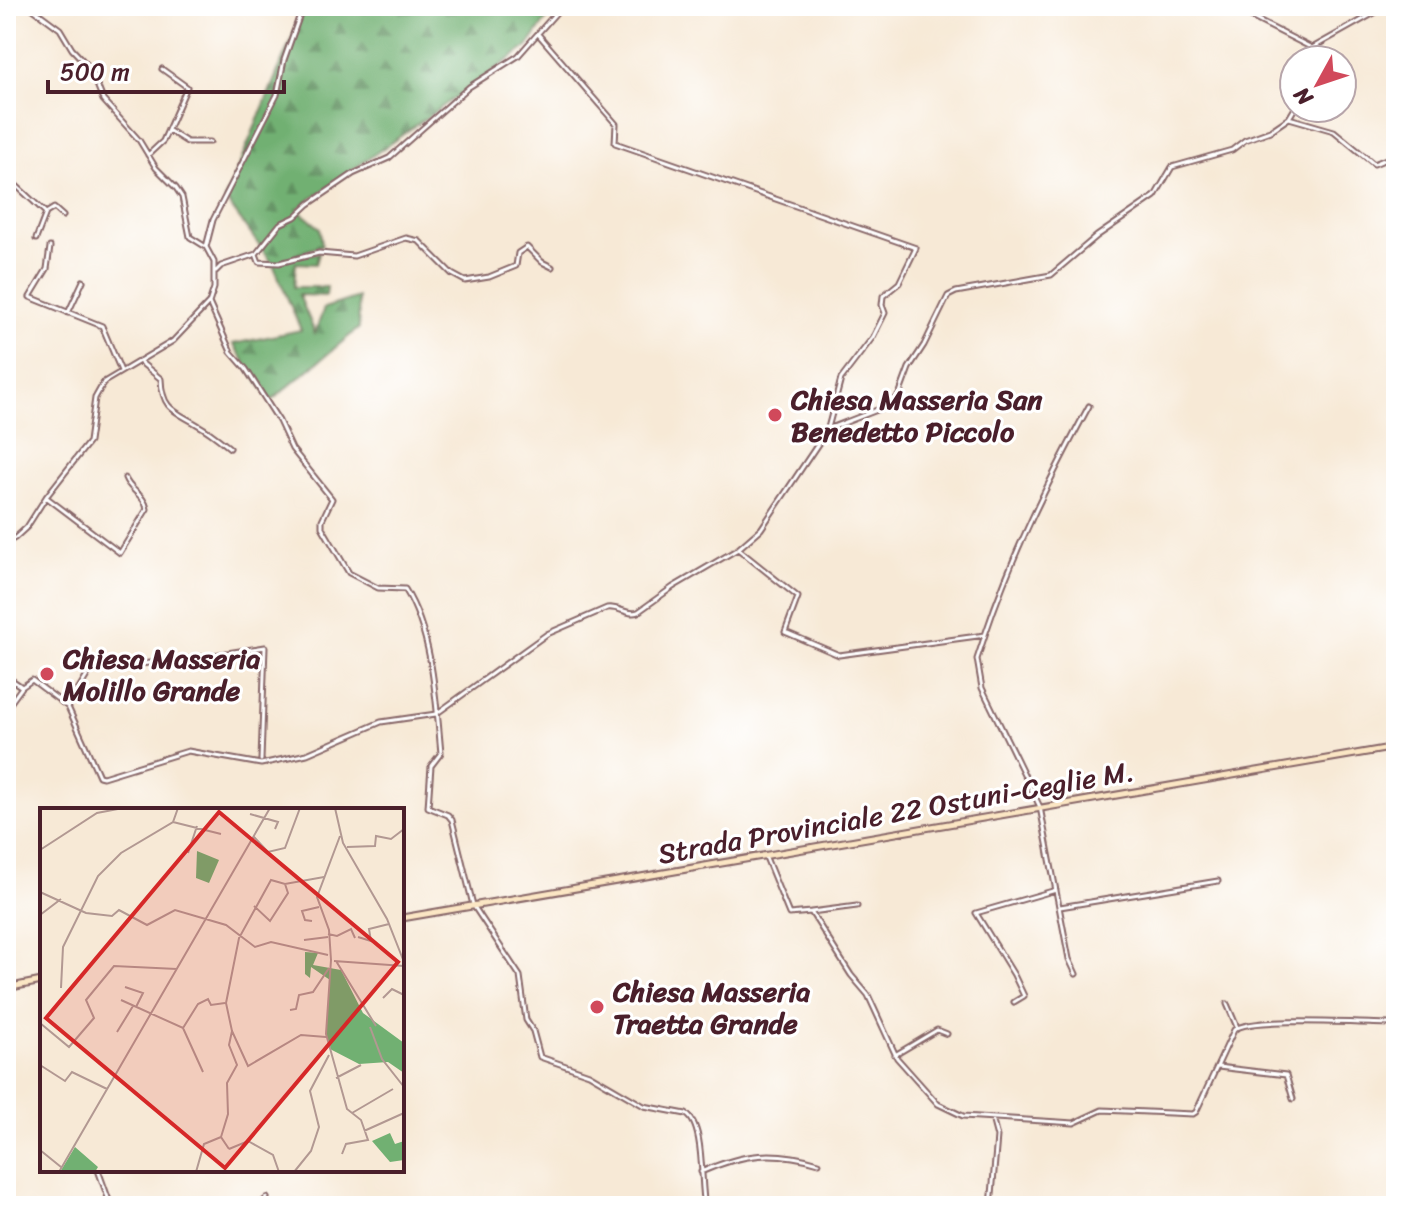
<svg xmlns="http://www.w3.org/2000/svg" width="1402" height="1212" font-family="Sriracha,sans-serif">
	<style>
		.forest { fill: url(#forest-firs); stroke: #5e684e; stroke-width: 2 }
		.lines { fill: none; stroke-linecap: round; stroke-linejoin: round }
		.street-casing { stroke: #876667; stroke-width: 7 }
		.secondary-casing { stroke: #876667; stroke-width: 9 }
		.street { stroke: #fff; stroke-width: 3 }
		.secondary { stroke: #fbe6c4; stroke-width: 5 }
		.poi-dot { fill: #d1495b; stroke: #fff; stroke-width: 3 }
		.labels { text-anchor: middle; stroke-width: 6; stroke-linejoin: round; paint-order: stroke }
		.poi-label { font-size: 28px; font-weight: bold; fill: #4a1f2b; stroke: #fff; text-anchor: start }
		.street-label { font-size: 28px; fill: #4a1f2b; stroke: #fff }
		.inset-road { fill: none; stroke: #b29892; stroke-width: 2 }
		.view { fill: #d62828; fill-opacity: 0.15; stroke: #d62828; stroke-width: 4 }
		.inset-edge { fill: none; stroke: #4a1f2b; stroke-width: 4 }
	</style>
	<defs>
		<pattern id="forest-firs" width="22" height="20" patternUnits="userSpaceOnUse" patternTransform="scale(2)"><rect width="22" height="20" fill="#71b072"/><path d="M5 1l3.5 6h-7zM16 11l3.5 6h-7z" fill="#5f8f5e"/></pattern>
	</defs>
	<rect width="100%" height="100%" fill="#fff"/>
	<filter id="ink" filterUnits="userSpaceOnUse"><feTurbulence type="fractalNoise" baseFrequency=".0125" numOctaves="2"/><feDisplacementMap in="SourceGraphic" scale="16" xChannelSelector="R" yChannelSelector="G"/><feConvolveMatrix kernelMatrix="1 2 1 2 8 2 1 2 1" color-interpolation-filters="sRGB"/></filter>
	<filter id="wash" filterUnits="userSpaceOnUse"><feTurbulence type="fractalNoise" baseFrequency=".006" numOctaves="4" result="noise"/><feDisplacementMap in="SourceGraphic" scale="32" xChannelSelector="R" yChannelSelector="G"/><feGaussianBlur stdDeviation="1.8" result="paint"/><feColorMatrix in="noise" values="0 0 0 0 0 0 0 0 0 0 0 0 0 0 0 0 0 1.4 0 .05"/><feComposite in="paint" operator="in"/></filter>
	<g filter="url(#wash)">
		<rect width="100%" height="100%" fill="#f7e9d6"/>
		<!-- forest -->
		<path class="forest" d="M305,6H556L527,47L297,209L320,228L322,245L295,255L319,253L316,264L296,263L294,287H327L326,296L299,295L315,333L324,308L358,297L359,328L271,401L233,344L301,330L273,264L225,199Z"/>
	</g>
	<g filter="url(#ink)">
		<g class="lines">
			<!-- street casing -->
			<g class="street-casing">
				<path id="street" d="M1229,6L1312,48
					M538,34L616,124L615,143L916,248L899,283L883,296L882,305L885,313L873,337L841,379L828,428
					M1312,48L1387,6
					M1308,60L1312,48
					M1289,118L1334,131L1374,164L1396,155
					M168,130L187,142H210
					M148,155L163,141L187,87L162,69
					M6,176L46,213L36,239
					M46,213L54,208L63,216
					M50,247L47,269L30,297L102,326L121,371
					M206,247L213,220L277,95L284,60L303,6
					M256,254L259,262L279,263L319,253L354,256L406,238L419,241L452,274L465,281L489,277L516,266L518,253L527,247L542,262L552,267
					M216,271L221,266L256,254L280,224L295,217L309,204L353,174L389,158L469,87L518,56L562,6
					M209,303L231,352L246,369L279,421L292,449L332,499L322,520V527L349,573L378,588L405,589C433,634 436,701 441,753L431,766L428,807L448,815L452,820L473,905L520,976L526,1020L533,1031L540,1057L589,1074L644,1106L686,1114C705,1125 700,1183 705,1206
					M68,313L83,281
					M139,361L161,379C162,410 175,411 198,425C209,431 220,440 230,448
					M46,497L120,553L147,509C145,495 130,491 125,478
					M6,543L15,538L27,527L46,497L89,442L95,398L104,382L173,341L209,303L214,288V262L206,247L190,237L182,197L176,188L156,168L139,140L103,100L91,69L72,49L60,29L29,6
					M738,549L798,597L785,632L839,655L985,635L977,659L982,688L1040,807L1069,959L1076,974
					M985,635C1012,554 1049,480 1089,406
					M6,676L22,687L32,680L68,707L99,776L103,777L188,751L261,764L307,754L381,722L436,714L547,634L607,608C618,606 628,616 638,612L673,587L738,549L761,529L828,429L890,405L899,395L909,368L924,345L948,296L956,292L1051,275L1097,236L1155,196L1172,167L1232,150L1245,140L1270,131L1289,118L1295,108
					M68,707L88,674L95,668L183,660L265,647L261,760
					M6,709L22,687
					M765,855L789,914L811,912L851,975L868,995L897,1058L938,1104L963,1116L1074,1123L1102,1110L1193,1114L1196,1112L1234,1030C1250,1016 1369,1024 1396,1024
					M1060,907L1218,881
					M811,912L857,906
					M1014,1002L1024,996L1014,975L976,913L1056,890
					M1227,1004L1237,1027
					M895,1055L937,1030L947,1034
					M1218,1067L1286,1075L1293,1099
					M98,1170L111,1206
					M701,1172C744,1153 774,1150 819,1163
					M258,1206L267,1198
					M991,1206L997,1137L992,1118"/>
			</g>
			<!-- secondary casing -->
			<g class="secondary-casing">
				<path id="secondary" d="M402,918L1396,747
					M6,988L42,981"/>
			</g>
			<!-- street -->
			<use href="#street" class="street"/>
			<!-- secondary -->
			<use href="#secondary" class="secondary"/>
		</g>
	</g>
	<!-- markers -->
	<g class="poi-dot">
		<circle cx="775" cy="415" r="8"/>
		<circle cx="47" cy="674" r="8"/>
		<circle cx="597" cy="1007" r="8"/>
	</g>
	<g class="labels">
		<!-- poi labels -->
		<g class="poi-label">
			<text x="791" y="409">Chiesa Masseria San<tspan x="791" dy="32">Benedetto Piccolo</tspan></text>
			<text x="63" y="668">Chiesa Masseria<tspan x="63" dy="32">Molillo Grande</tspan></text>
			<text x="613" y="1001">Chiesa Masseria<tspan x="613" dy="32">Traetta Grande</tspan></text>
		</g>
		<!-- street labels -->
		<g class="street-label">
			<text transform="translate(896 812) rotate(-10)" y="10">Strada Provinciale 22 Ostuni-Ceglie M.</text>
		</g>
	</g>
	<!-- overview -->
	<g transform="translate(40 808)">
		<rect width="364" height="364" fill="#f7e9d6"/>
		<path d="M157,43L179,52L169,75L156,70ZM265,144L278,145L273,157L301,162L323,205L364,235V265L348,254L319,256L290,241L286,226L290,172L271,159L270,170L265,166ZM350,325L355,336L364,333V352L350,354L332,333ZM35,339L58,359L55,364H20Z" fill="#71b072"/>
		<path class="inset-road" d="M295,0L303,35L347,111L364,154M210,6L238,14L235,21M133,14L181,26M300,28L277,89L289,122L291,152L286,226L307,301L321,312L328,332L306,336L302,346M214,29L228,44L245,40L260,0M307,39L335,38L336,28L351,31L364,21M0,42L57,5L83,0M148,45L157,18M0,84L46,105L72,108L79,102L107,117L135,102L186,117L215,139L231,134L288,147M214,98L230,113L248,85L245,76M0,107L21,91M272,113L265,112L262,103L279,99M288,126L297,128L311,121L315,130M318,129L331,133L329,121L349,116M264,132L288,129M294,153L364,158M296,153L336,218M85,179L103,185L96,199M21,180L23,139L58,68L81,45L133,14L138,0M343,190L352,181L364,187M81,192L143,220L158,196L168,191L171,197L185,195M250,202L256,201L259,187L273,184L289,160M0,215L29,239L54,210L46,192L74,158L137,161M330,219L342,251L364,279M143,220L163,264M192,223L208,258L261,227L286,229M77,224L93,198M0,257L25,273L32,264L67,281M296,270L321,257M312,305L353,281M324,323L364,305M189,341L181,329L188,306L187,275L197,257L189,237L192,223L186,195L199,130L231,72L245,76L284,69M189,341L208,333L233,347L239,364M0,342L21,359M19,364L230,0M156,364L164,336L181,329M254,364L271,343L279,319L270,283L289,247"/>
		<path class="view" d="M179,4L358,154L185,360L6,210Z"/>
		<rect width="364" height="364" class="inset-edge"/>
	</g>
	<!-- margin -->
	<rect width="1402" height="1212" fill="none" stroke="#fff" stroke-width="32"/>
	<!-- north arrow -->
	<g transform="translate(1318 84) rotate(230)"><circle r="38" fill="#ffffff" stroke="#b7a5aa" stroke-width="2"/>
	<path d="M0-6L14 30L0 20L-14 30Z" fill="#d1495b"/>
	<text y="-12" font-size="22" font-weight="bold" text-anchor="middle" fill="#4a1f2b">N</text>
	</g>
	<!-- scale -->
	<path d="M48 80v12h236v-12" fill="none" stroke="#4a1f2b" stroke-width="4"/>
	<text x="60" y="80" font-size="24" fill="#4a1f2b" stroke="#ffffff" stroke-width="6" paint-order="stroke">500 m</text>
</svg>
